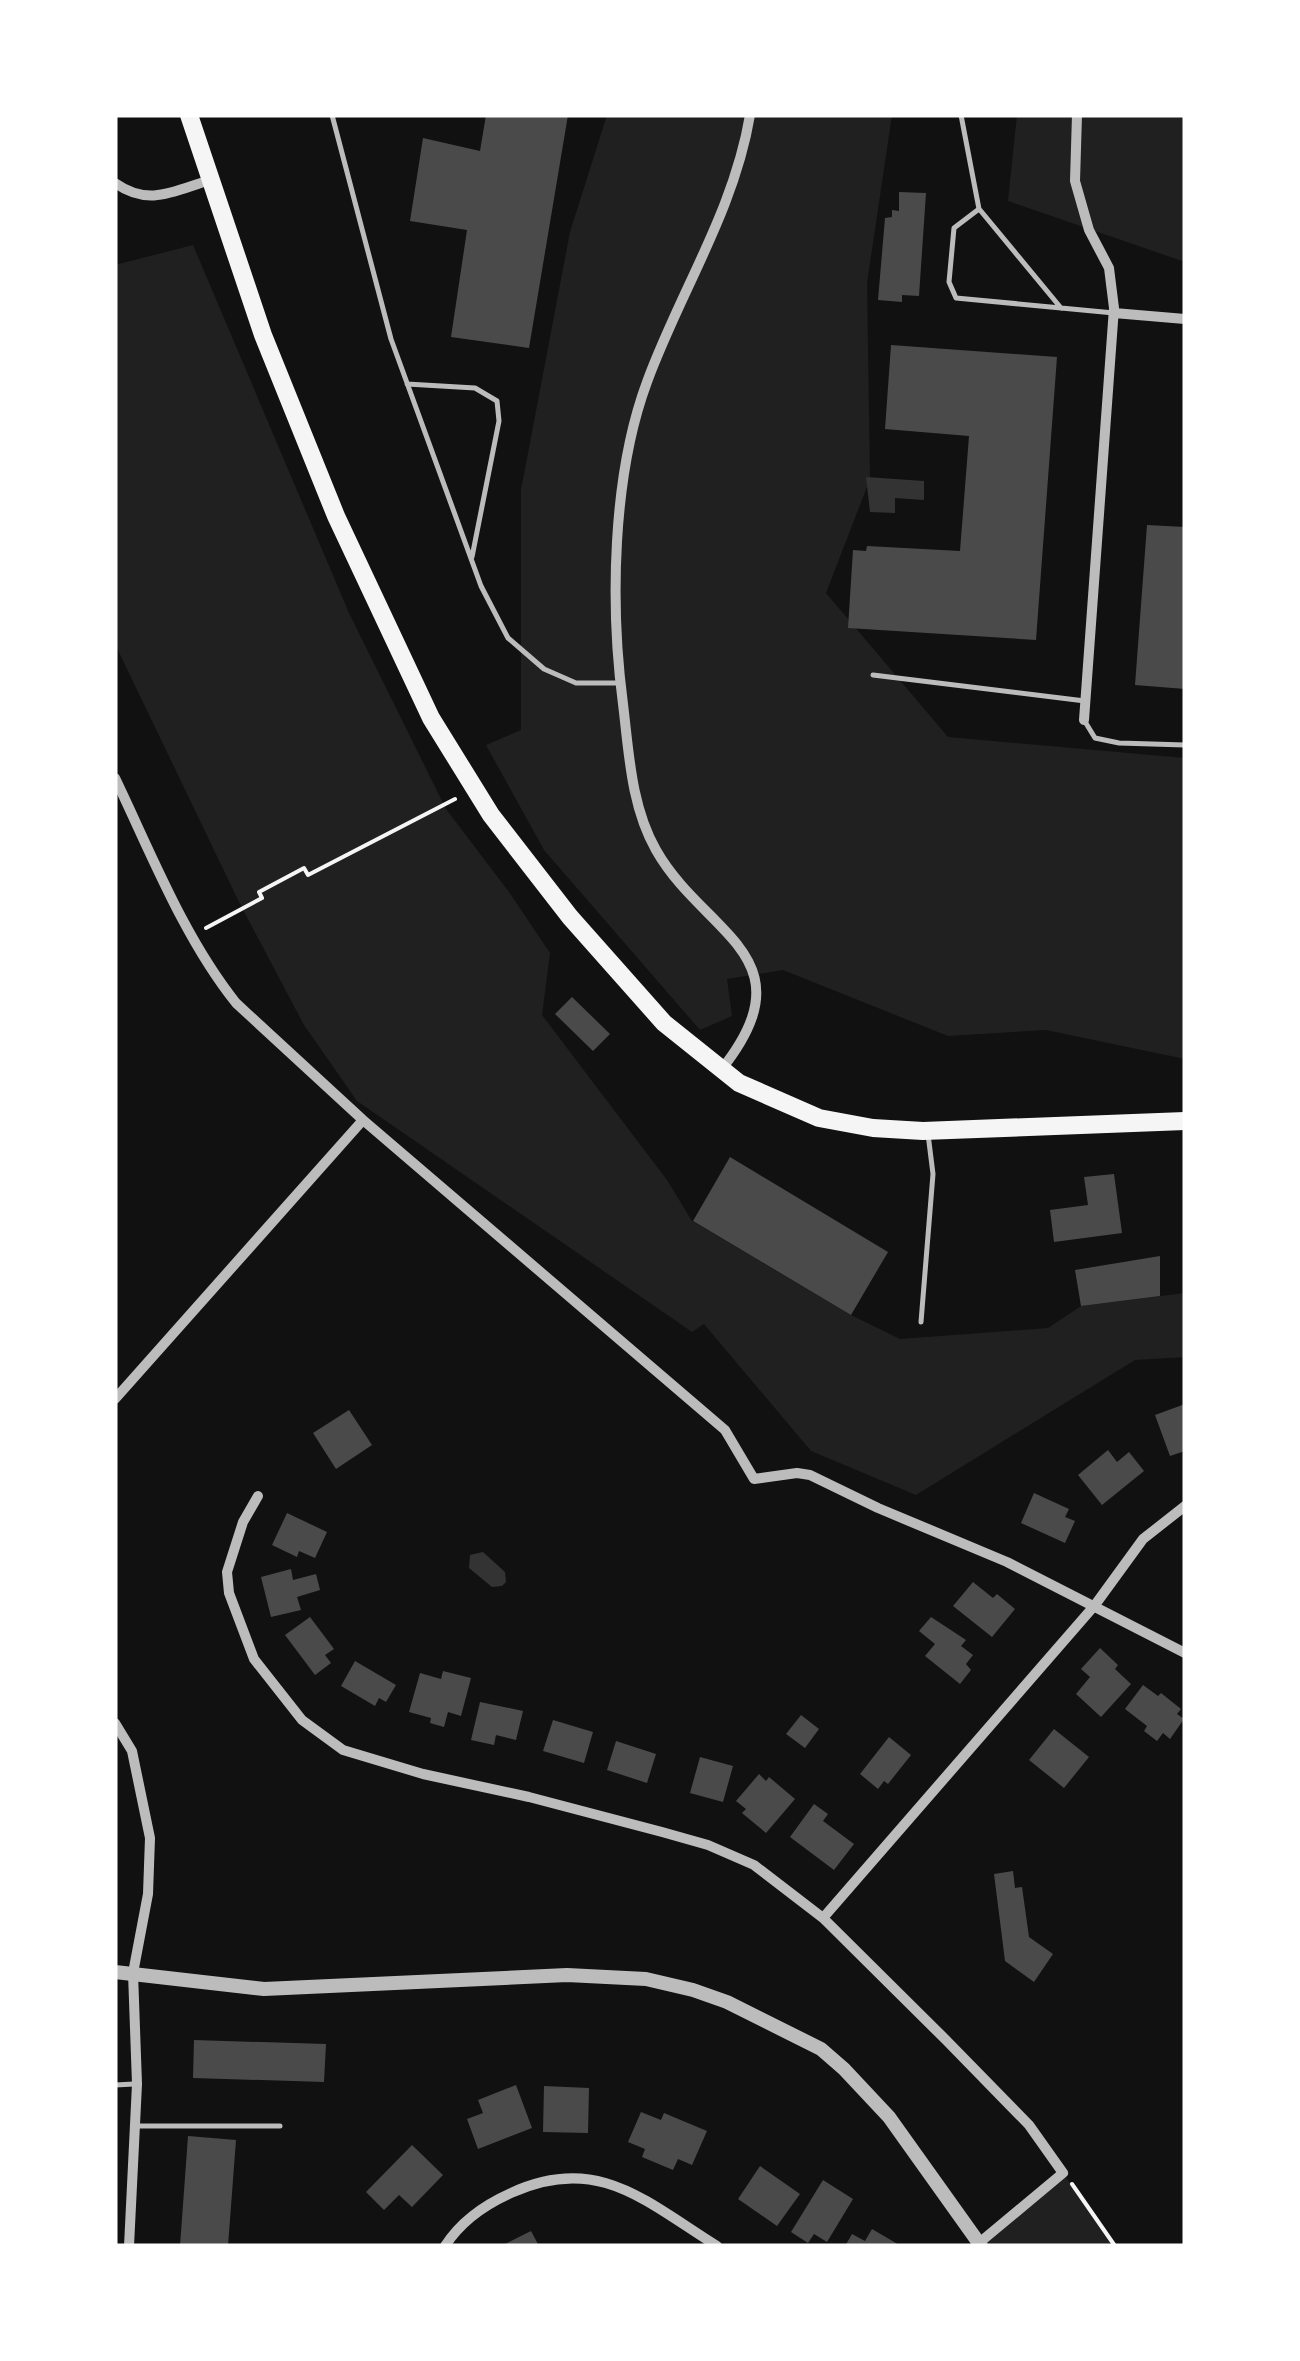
<svg xmlns="http://www.w3.org/2000/svg" width="1300" height="2361" font-family="'Roboto Condensed',sans-serif">
	<style>
		.green { fill: #202020 }
		.water { fill: #333 }
		.building { fill: #4a4a4a }
		.lines { fill: none; stroke-linecap: round; stroke-linejoin: round }
		.path { stroke: #f5f5f5; stroke-width: 4 }
		.service { stroke: #bcbcbc; stroke-width: 5 }
		.minor { stroke: #bcbcbc; stroke-width: 10 }
		.tertiary { stroke: #bcbcbc; stroke-width: 14 }
		.primary { stroke: #f5f5f5; stroke-width: 18 }
	</style>
	<rect width="100%" height="100%" fill="#111"/>
	<!-- green -->
	<path class="green" d="M607,115H892L867,283L870,479L826,593L948,737L1185,758V1059L1046,1030L948,1036L783,970L727,979L732,1016L700,1030L544,850L486,745L521,730V490L570,232Z
		M1017,115H1185V262L1008,201Z
		M193,245L349,613L446,809L509,892L550,953L542,1015L667,1180L692,1221L851,1315L900,1339L1048,1328L1081,1306L1185,1293V1357L1135,1360L916,1495L811,1451L704,1324L692,1332L357,1101L304,1025L239,902L115,644V265Z
		M1063,2173L1115,2246H981Z"/>
	<!-- water -->
	<path class="water" d="M866,477L924,481V500L895,498V513L870,512Z
		M483,1552L505,1572L506,1582L502,1586L492,1587L469,1568L470,1555Z"/>
	<!-- building -->
	<path class="building" d="M486,115H568L529,348L451,337L467,230L410,221L423,138L480,151Z
		M899,192L926,193L919,296L902,295V302L878,300L885,218L892,217V210L899,211Z
		M891,345L1057,357L1036,640L848,628L853,550L866,551L867,546L960,551L969,436L885,429Z
		M1147,525L1185,527V689L1135,685Z
		M572,997L610,1034L593,1051L555,1014Z
		M730,1157L888,1252L851,1315L693,1221Z
		M1114,1174L1122,1233L1054,1242L1050,1210L1088,1205L1084,1177Z
		M1160,1256V1296L1081,1306L1075,1270Z
		M1185,1404V1451L1170,1456L1155,1415Z
		M349,1410L372,1445L336,1469L313,1433Z
		M1108,1450L1117,1462L1129,1452L1144,1471L1102,1505L1078,1475Z
		M1034,1493L1069,1509L1065,1517L1075,1521L1065,1543L1021,1523Z
		M287,1513L327,1532L315,1558L299,1551L297,1557L272,1545Z
		M291,1569L293,1580L316,1574L320,1590L297,1597L301,1610L271,1617L261,1577Z
		M973,1582L993,1598L997,1594L1015,1609L992,1637L953,1606Z
		M310,1617L334,1649L325,1655L331,1663L315,1675L285,1635Z
		M931,1617L966,1640L961,1646L973,1655L966,1664L971,1670L960,1684L925,1656L935,1644L919,1631Z
		M1100,1648L1118,1665L1115,1669L1131,1684L1101,1717L1076,1694L1090,1677L1081,1669Z
		M355,1661L396,1685L386,1702L379,1698L375,1706L341,1686Z
		M443,1671L471,1678L461,1716L448,1712L444,1727L430,1723L431,1718L409,1712L420,1673L441,1679Z
		M1143,1685L1158,1696L1161,1693L1181,1709L1177,1714L1184,1719L1170,1739L1163,1733L1157,1741L1144,1731L1147,1726L1125,1709Z
		M480,1702L523,1711L516,1740L496,1735L494,1745L471,1740Z
		M801,1715L819,1729L805,1748L786,1734Z
		M553,1720L593,1732L584,1763L543,1751Z
		M1054,1729L1089,1757L1064,1788L1029,1760Z
		M889,1737L911,1755L888,1784L884,1781L878,1789L860,1774Z
		M616,1741L656,1754L647,1783L607,1770Z
		M700,1757L733,1766L723,1802L690,1793Z
		M759,1774L766,1781L769,1777L795,1799L766,1833L742,1813L746,1809L736,1801Z
		M814,1804L828,1814L823,1821L854,1844L834,1870L790,1837Z
		M1013,1871L1015,1888L1022,1887L1029,1937L1053,1954L1034,1982L1005,1961L994,1874Z
		M194,2040L326,2044L324,2082L193,2078Z
		M516,2085L532,2128L478,2149L467,2119L483,2113L478,2100Z
		M544,2086L589,2088L588,2133L543,2132Z
		M641,2112L661,2120L664,2113L707,2131L692,2165L678,2159L673,2170L642,2157L645,2149L628,2142Z
		M188,2136L236,2140L228,2246H180Z
		M412,2145L443,2175L412,2207L399,2195L384,2210L366,2192Z
		M760,2166L800,2194L777,2226L738,2199Z
		M823,2180L853,2199L827,2242L814,2234L808,2243L791,2232Z
		M872,2229L901,2246H845L852,2234L865,2241Z
		M531,2231L539,2246H501Z"/>
	<g class="lines">
		<!-- path -->
		<path class="path" d="M206,928L262,898L259,892L304,868L308,875L455,799
			M1072,2184L1115,2246"/>
		<!-- service -->
		<path class="service" d="M332,115L391,339L481,586L508,638L544,669L576,683H620
			M961,115L979,209L954,228L949,282L956,298L1114,313
			M980,210L1061,308
			M407,384L475,388L497,401L499,421L472,557
			M873,675L1085,701
			M1084,720L1095,738L1119,743L1185,745
			M921,1322L933,1174L928,1134
			M115,2085L134,2084
			M135,2126H280"/>
		<!-- minor -->
		<path class="minor" d="M1077,115L1075,181L1089,230L1109,268L1114,308L1084,720
			M115,183C149,207 174,191 210,180
			M1114,313L1185,319
			M115,778C151,853 184,938 236,1003L363,1120L725,1430L754,1479L797,1473L810,1475L878,1508L1007,1562L1185,1653
			M721,1070C812,956 704,935 656,850C631,806 629,753 623,704C610,606 612,476 647,382C680,292 734,211 750,115
			M115,1399L363,1120
			M258,1496L243,1522L227,1572L229,1593L254,1659L302,1720L343,1750L423,1774L529,1797L662,1832L708,1845L754,1865L823,1918L946,2040L1029,2125L1063,2173L979,2243
			M115,1723L132,1751L150,1838L148,1894L133,1973L137,2084L129,2246
			M823,1918L1095,1605L1143,1539L1185,1506
			M445,2246C461,2221 484,2205 511,2193C598,2153 646,2202 717,2246"/>
		<!-- tertiary -->
		<path class="tertiary" d="M115,1972L264,1989L567,1975L646,1979L693,1990L727,2002L821,2049L844,2069L889,2117L981,2246"/>
		<!-- primary -->
		<path class="primary" d="M189,115L263,335L336,516L431,718L491,815L570,917L664,1023L739,1083L819,1118L873,1128L923,1131L1185,1121"/>
	</g>
	<!-- border -->
	<rect width="1300" height="2361" fill="none" stroke="#ffffff" stroke-width="235"/>
</svg>
